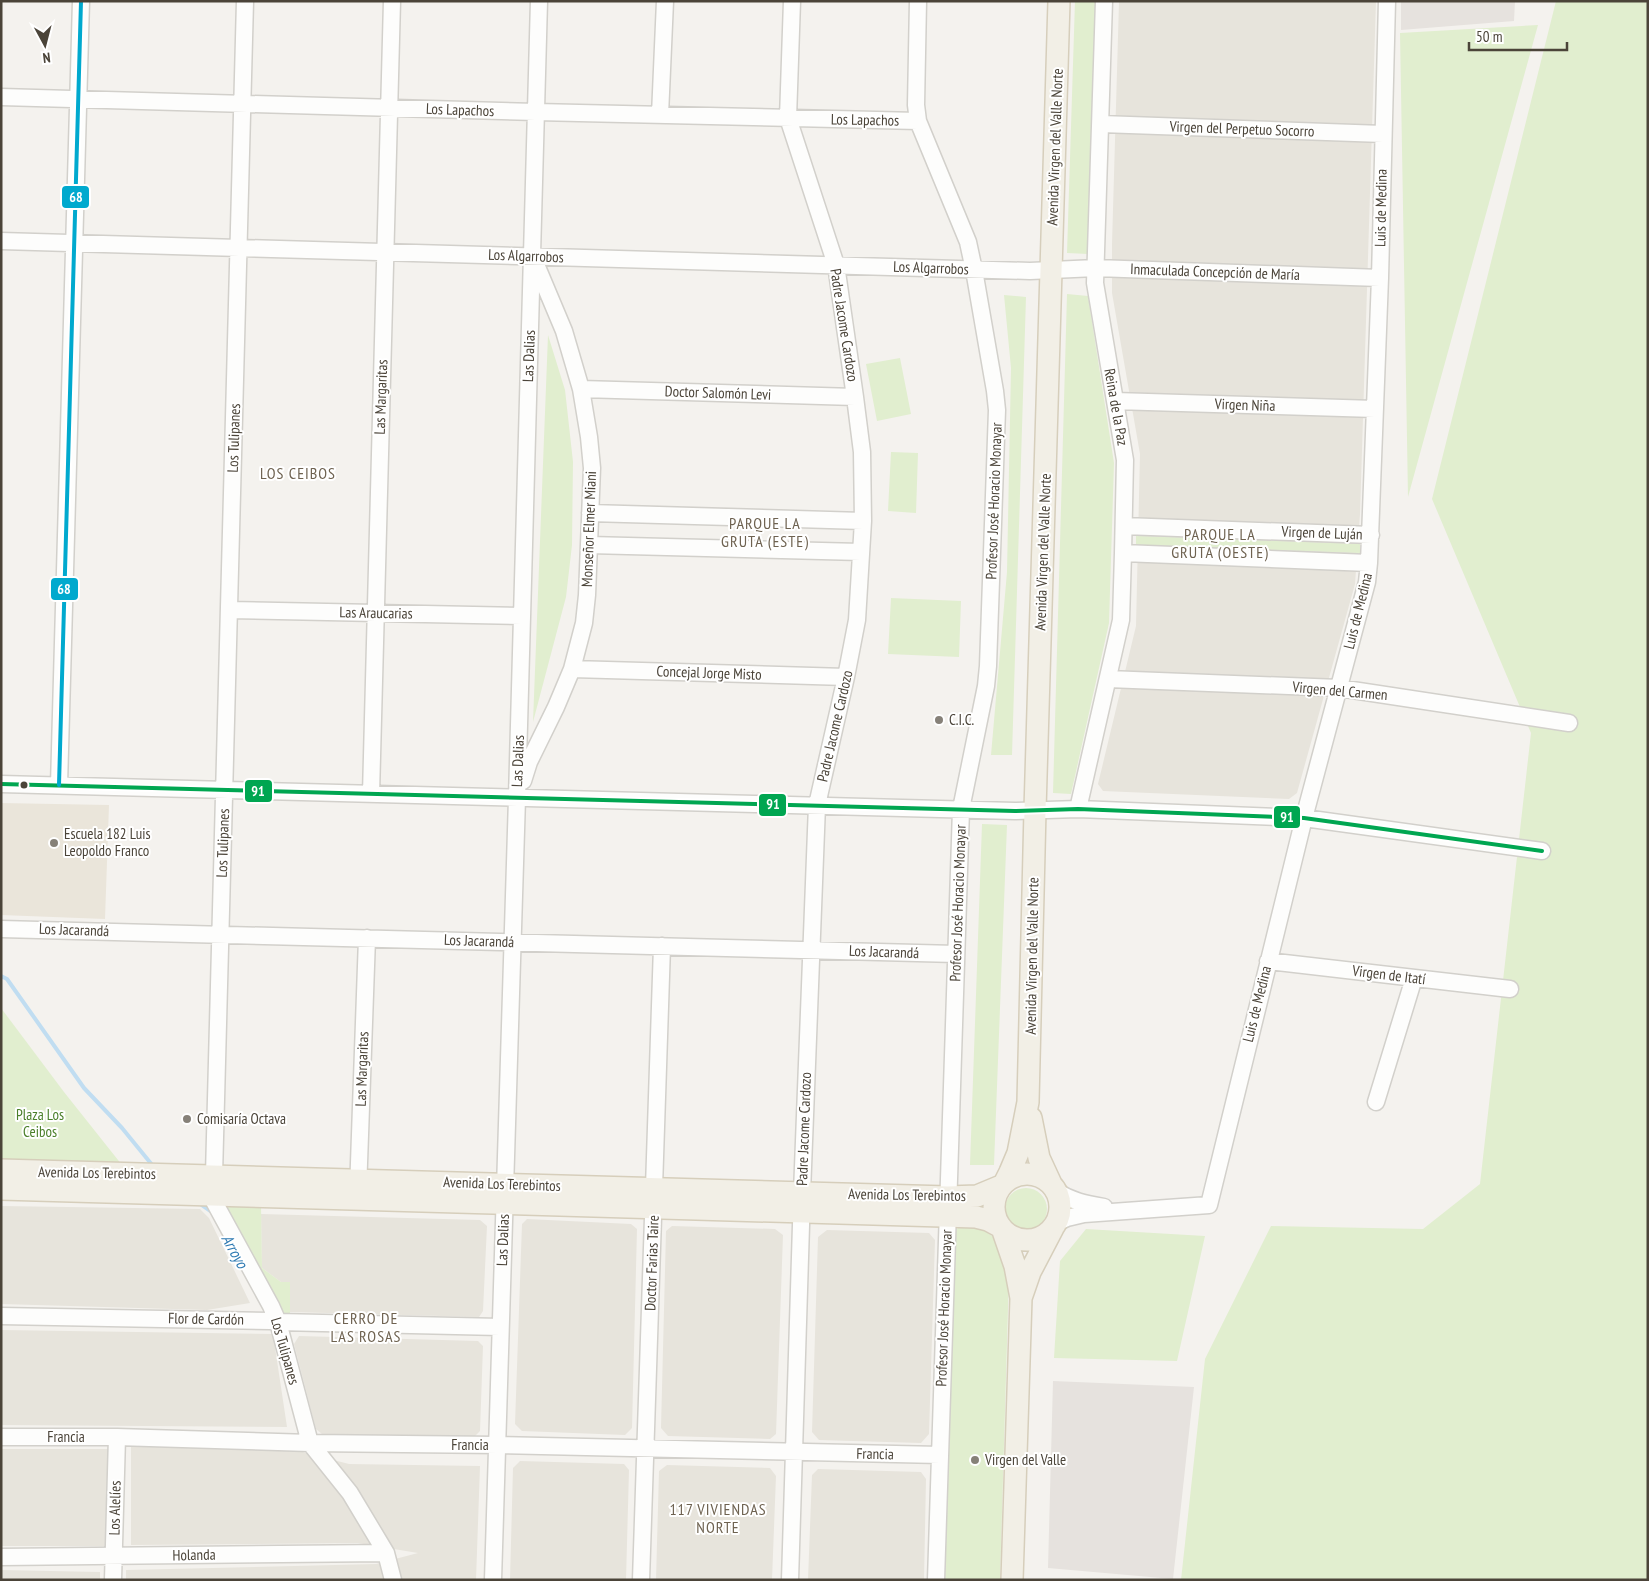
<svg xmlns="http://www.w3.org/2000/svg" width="1649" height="1581" font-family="'PT Sans Narrow',sans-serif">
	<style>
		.residential { fill: #e7e4dc }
		.industrial { fill: #e6e2de }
		.education { fill: #eae5da }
		.green { fill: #e1eecf }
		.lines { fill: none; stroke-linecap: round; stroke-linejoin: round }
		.stream { stroke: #c0ddf1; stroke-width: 4 }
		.minor-casing { stroke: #d2d0cb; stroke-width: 19 }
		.major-casing { stroke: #d6cebb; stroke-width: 24 }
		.minor { stroke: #fdfdfc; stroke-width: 16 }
		.major { stroke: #f2efe6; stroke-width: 21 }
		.bus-1-casing { stroke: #fff; stroke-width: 8 }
		.bus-2-casing { stroke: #fff; stroke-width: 8 }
		.bus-1 { stroke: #00a651; stroke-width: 4 }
		.bus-2 { stroke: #00a9ce; stroke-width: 4 }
		.poi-dot { fill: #868178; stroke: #fff; stroke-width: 2 }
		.bus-dot { fill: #4b4439; stroke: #fff; stroke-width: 2 }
		.labels { text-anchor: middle; stroke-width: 4; stroke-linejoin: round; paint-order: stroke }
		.street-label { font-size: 15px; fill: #4b4439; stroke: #fff }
		.poi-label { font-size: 15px; fill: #4b4439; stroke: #fff; text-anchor: start }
		.park-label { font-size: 15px; fill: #4a7f2a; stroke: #fff }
		.neighbourhood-label { font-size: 16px; letter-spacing: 1px; fill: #6e6250; stroke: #fff }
		.water-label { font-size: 16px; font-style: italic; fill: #2e7ab2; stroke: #fff }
		.line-badge { stroke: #fff; stroke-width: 2 }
		.badge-label { font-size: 14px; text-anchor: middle; font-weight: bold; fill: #fff }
	</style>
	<rect width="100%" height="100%" fill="#f4f2ee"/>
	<!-- residential -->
	<path class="residential" d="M1121,1H1376L1360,514L1355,584L1297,793L1289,799L1103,791L1098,784L1136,626L1140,454L1112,293V244L1119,2Z
		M1,1206L200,1209L209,1218L250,1303L207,1310L1,1304Z
		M261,1214L480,1220L487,1226L483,1311L479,1317L290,1312V1283L281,1282L262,1268Z
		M527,1219L631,1224L637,1229L632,1428L625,1435L522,1431L515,1424L522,1224Z
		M672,1226L775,1229L783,1235L776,1434L770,1439L668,1436L661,1428L666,1231Z
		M827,1230L929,1233L935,1240L929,1434L921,1443L819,1440L812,1432L818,1237Z
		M1,1330L273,1334L287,1427L1,1425Z
		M299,1336L478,1341L483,1346L480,1431L474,1437L322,1434L316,1429L294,1344Z
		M131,1445L291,1449L349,1464L480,1466L476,1580H126V1570L376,1564L418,1553L358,1543L131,1545Z
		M1,1449H108L107,1542L105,1546H1Z
		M520,1461L624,1464L629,1470L626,1580H510L513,1468Z
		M667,1465L770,1468L776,1476L772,1580H656L659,1471Z
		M818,1469L921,1472L926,1479L924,1580H808L812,1475Z
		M1,1570L100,1572V1580H1Z"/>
	<!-- industrial -->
	<path class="industrial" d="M1401,1H1515L1514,21L1401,30Z
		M1053,1381L1194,1387L1173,1579L1048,1568Z"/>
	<!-- education -->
	<path class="education" d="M1,803L109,805L105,919L1,915Z"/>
	<!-- green -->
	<path class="green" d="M1075,1H1096L1088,254L1067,253Z
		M1556,1H1648V1580H1181L1205,1359L1271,1226L1423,1229L1480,1184L1531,733L1432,499Z
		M1538,25L1408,497L1400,33Z
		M1067,294L1088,296L1114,463L1109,623L1071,794L1053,793Z
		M1004,295L1026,297L1012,755H991L1007,572L1011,368Z
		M548,335L565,390L573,462L572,545L566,597L533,722Z
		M900,358L911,414L877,421L866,364Z
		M891,452L918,453L916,513L888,511Z
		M1136,536L1360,544V553L1136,545Z
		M891,598L961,601L959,657L888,654Z
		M982,824L1007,825L994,1165H970Z
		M1,1008L64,1092L122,1165L1,1162Z
		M1005 1209a21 21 0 1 1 42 0a21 21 0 1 1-42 0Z
		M226,1205H261L262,1268L281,1282H290V1317L285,1316L226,1209Z
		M964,1225L978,1226L992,1236L1003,1249L1009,1275L1000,1580H945L955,1234L958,1227Z
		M1086,1229L1205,1236L1177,1361L1054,1358L1060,1261Z"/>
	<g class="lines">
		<!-- stream -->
		<path class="stream" d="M1,976L7,979L84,1088L122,1128L153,1166
			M199,1203L212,1212"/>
		<!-- minor casing -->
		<g class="minor-casing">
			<path id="minor" d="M245,1L214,1175L211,1196L271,1306L278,1322L310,1443L350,1493L386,1553L393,1580
				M918,1L916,105L918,121L968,242L974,270L995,391L997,410L988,666L986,686L961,809L936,1580
				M1,97L536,112L918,121
				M660,115L665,1
				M1101,124L1383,134
				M1,241L1030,271L1096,268L1380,278
				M581,389L855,397
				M1115,401L1375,409
				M590,513L863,521
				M1124,526L1371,535
				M589,545L861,552
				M1123,553L1369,563
				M229,610L522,616
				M572,669L846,677
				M1108,679L1339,688L1569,723
				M523,781L529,762L556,707L572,669L584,623L587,595L592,468L589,437L581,389L564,331L535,262
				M1,784L1015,811L1078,809L1304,818L1542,851
				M59,785L81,1
				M371,794L392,1
				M1078,809L1121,620L1123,553L1125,460L1095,283L1104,1
				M1,929L956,954
				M1268,961L1510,989
				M1376,1102L1414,978
				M358,1191L367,938
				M1056,1191C1071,1201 1086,1204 1104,1207
				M1056,1223L1067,1218L1084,1214L1209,1205L1304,818L1367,582L1369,563L1380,278L1387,1
				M1,1316L271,1321L278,1322L500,1327
				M1,1437H117L310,1443L497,1445L940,1455
				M1,1557L386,1553
				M113,1580L117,1437
				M493,1580L517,798L539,1
				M641,1580L662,946
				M790,1580L802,1193L817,805L846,677L857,620L863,521L862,452L855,397L836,265L788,118L792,1"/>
		</g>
		<!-- major casing -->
		<g class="major-casing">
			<path id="major" d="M1031,1118L1039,1158L1051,1184
				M1,1170L948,1197L977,1196L1001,1186
				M994 1207a33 33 0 1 1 66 0a33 33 0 1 1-66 0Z
				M1005,1182L1010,1172L1018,1153L1028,1102L1035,810L1059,1
				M1,1189L976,1217L988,1220L999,1226
				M1003,1231L1015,1266L1021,1298L1012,1580
				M1021,1298L1030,1272L1053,1228"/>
		</g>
		<!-- minor -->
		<use href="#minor" class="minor"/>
		<!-- major -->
		<use href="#major" class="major"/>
		<!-- bus-1 casing -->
		<g class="bus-1-casing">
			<path id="bus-1" d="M1,784L1015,811L1078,809L1304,818L1542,851"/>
		</g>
		<!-- bus-2 casing -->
		<g class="bus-2-casing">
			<path id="bus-2" d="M59,785L81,1"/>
		</g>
		<!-- bus-1 -->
		<use href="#bus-1" class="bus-1"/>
		<!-- bus-2 -->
		<use href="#bus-2" class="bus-2"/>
	</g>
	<!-- markers -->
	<g class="poi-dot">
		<circle cx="939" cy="720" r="5"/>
		<circle cx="54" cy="843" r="5"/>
		<circle cx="187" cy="1119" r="5"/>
		<circle cx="975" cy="1460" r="5"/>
	</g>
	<circle class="bus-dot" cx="24" cy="785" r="4.5"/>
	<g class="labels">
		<!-- street labels -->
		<g class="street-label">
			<text transform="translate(460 110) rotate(2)" y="5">Los Lapachos</text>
			<text transform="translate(865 120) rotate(1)" y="5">Los Lapachos</text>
			<text transform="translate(1242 129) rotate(2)" y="5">Virgen del Perpetuo Socorro</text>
			<text transform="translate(1055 147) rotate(-88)" y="5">Avenida Virgen del Valle Norte</text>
			<text transform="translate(1381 208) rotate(-89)" y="5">Luis de Medina</text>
			<text transform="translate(526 256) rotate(2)" y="5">Los Algarrobos</text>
			<text transform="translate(931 268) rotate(2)" y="5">Los Algarrobos</text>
			<text transform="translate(1215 272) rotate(2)" y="5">Inmaculada Concepción de María</text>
			<text transform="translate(844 325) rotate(81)" y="5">Padre Jacome Cardozo</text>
			<text transform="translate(529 356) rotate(-88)" y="5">Las Dalias</text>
			<text transform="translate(718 393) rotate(2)" y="5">Doctor Salomón Levi</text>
			<text transform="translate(381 397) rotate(-88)" y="5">Las Margaritas</text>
			<text transform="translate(1245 405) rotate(2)" y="5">Virgen Niña</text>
			<text transform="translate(1116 407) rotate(80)" y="5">Reina de la Paz</text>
			<text transform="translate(234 438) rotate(-88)" y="5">Los Tulipanes</text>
			<text transform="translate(994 501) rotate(-88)" y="5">Profesor José Horacio Monayar</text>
			<text transform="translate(589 529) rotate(-88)" y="5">Monseñor Elmer Miani</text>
			<text transform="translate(1322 533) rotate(2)" y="5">Virgen de Luján</text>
			<text transform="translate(1043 552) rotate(-88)" y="5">Avenida Virgen del Valle Norte</text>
			<text transform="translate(1358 611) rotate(-76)" y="5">Luis de Medina</text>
			<text transform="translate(376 613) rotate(1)" y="5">Las Araucarias</text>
			<text transform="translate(709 673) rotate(2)" y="5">Concejal Jorge Misto</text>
			<text transform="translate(1340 691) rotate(5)" y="5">Virgen del Carmen</text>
			<text transform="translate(835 726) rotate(-77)" y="5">Padre Jacome Cardozo</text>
			<text transform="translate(518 761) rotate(-88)" y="5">Las Dalias</text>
			<text transform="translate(223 843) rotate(-88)" y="5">Los Tulipanes</text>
			<text transform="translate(958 903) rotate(-88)" y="5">Profesor José Horacio Monayar</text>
			<text transform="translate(74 930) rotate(2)" y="5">Los Jacarandá</text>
			<text transform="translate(479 941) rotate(2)" y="5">Los Jacarandá</text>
			<text transform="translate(884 952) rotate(2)" y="5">Los Jacarandá</text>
			<text transform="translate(1032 956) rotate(-89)" y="5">Avenida Virgen del Valle Norte</text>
			<text transform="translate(1389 975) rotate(7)" y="5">Virgen de Itatí</text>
			<text transform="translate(1257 1004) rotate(-76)" y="5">Luis de Medina</text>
			<text transform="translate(362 1069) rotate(-88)" y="5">Las Margaritas</text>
			<text transform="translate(804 1129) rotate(-88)" y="5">Padre Jacome Cardozo</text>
			<text transform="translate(97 1173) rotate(1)" y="5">Avenida Los Terebintos</text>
			<text transform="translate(502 1184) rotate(2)" y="5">Avenida Los Terebintos</text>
			<text transform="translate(907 1195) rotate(1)" y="5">Avenida Los Terebintos</text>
			<text transform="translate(503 1240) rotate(-88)" y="5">Las Dalias</text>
			<text transform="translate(652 1263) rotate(-88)" y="5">Doctor Farias Taire</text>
			<text transform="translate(944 1308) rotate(-88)" y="5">Profesor José Horacio Monayar</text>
			<text transform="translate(206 1319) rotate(1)" y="5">Flor de Cardón</text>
			<text transform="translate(285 1351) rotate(74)" y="5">Los Tulipanes</text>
			<text x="66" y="1442">Francia</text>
			<text x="470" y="1450">Francia</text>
			<text transform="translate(875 1454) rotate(1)" y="5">Francia</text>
			<text transform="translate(115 1508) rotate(-89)" y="5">Los Alelíes</text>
			<text transform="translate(194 1555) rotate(-1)" y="5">Holanda</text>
		</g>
		<!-- poi labels -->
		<g class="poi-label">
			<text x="949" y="725">C.I.C.</text>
			<text x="64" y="839">Escuela 182 Luis<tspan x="64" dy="17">Leopoldo Franco</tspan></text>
			<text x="197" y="1124">Comisaría Octava</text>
			<text x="985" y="1465">Virgen del Valle</text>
		</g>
		<!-- park labels -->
		<g class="park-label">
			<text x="40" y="1120">Plaza Los<tspan x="40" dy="17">Ceibos</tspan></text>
		</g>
		<!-- neighbourhood labels -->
		<g class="neighbourhood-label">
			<text x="298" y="479">LOS CEIBOS</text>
			<text x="765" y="529">PARQUE LA<tspan x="765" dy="18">GRUTA (ESTE)</tspan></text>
			<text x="1220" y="540">PARQUE LA<tspan x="1220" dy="18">GRUTA (OESTE)</tspan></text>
			<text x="366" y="1324">CERRO DE<tspan x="366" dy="18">LAS ROSAS</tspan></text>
			<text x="718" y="1515">117 VIVIENDAS<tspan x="718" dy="18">NORTE</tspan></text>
		</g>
		<!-- water labels -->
		<g class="water-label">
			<text transform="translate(235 1251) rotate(61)" y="6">Arroyo</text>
		</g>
	</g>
	<g class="line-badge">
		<rect x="61" y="185" width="29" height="24" rx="5" fill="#00a9ce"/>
		<rect x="50" y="577" width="29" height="24" rx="5" fill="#00a9ce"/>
		<rect x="244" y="779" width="29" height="24" rx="5" fill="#00a651"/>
		<rect x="758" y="793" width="29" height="24" rx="5" fill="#00a651"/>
		<rect x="1273" y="805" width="28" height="24" rx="5" fill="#00a651"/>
	</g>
	<g class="badge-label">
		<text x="76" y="202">68</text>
		<text x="64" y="594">68</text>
		<text x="258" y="796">91</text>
		<text x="773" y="809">91</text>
		<text x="1287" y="822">91</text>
	</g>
	<!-- border -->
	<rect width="1649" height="1581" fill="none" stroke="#4b4439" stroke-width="5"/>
	<!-- north arrow -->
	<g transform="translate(45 45) rotate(173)" stroke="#ffffff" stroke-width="4" paint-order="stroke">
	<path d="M0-4L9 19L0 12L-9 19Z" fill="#4b4439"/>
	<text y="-8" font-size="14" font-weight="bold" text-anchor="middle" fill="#4b4439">N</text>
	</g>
	<!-- scale -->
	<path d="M1469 42v8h98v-8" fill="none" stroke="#4b4439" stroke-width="2.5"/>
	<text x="1476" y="42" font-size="15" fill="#4b4439" stroke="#ffffff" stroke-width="4" paint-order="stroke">50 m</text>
</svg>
